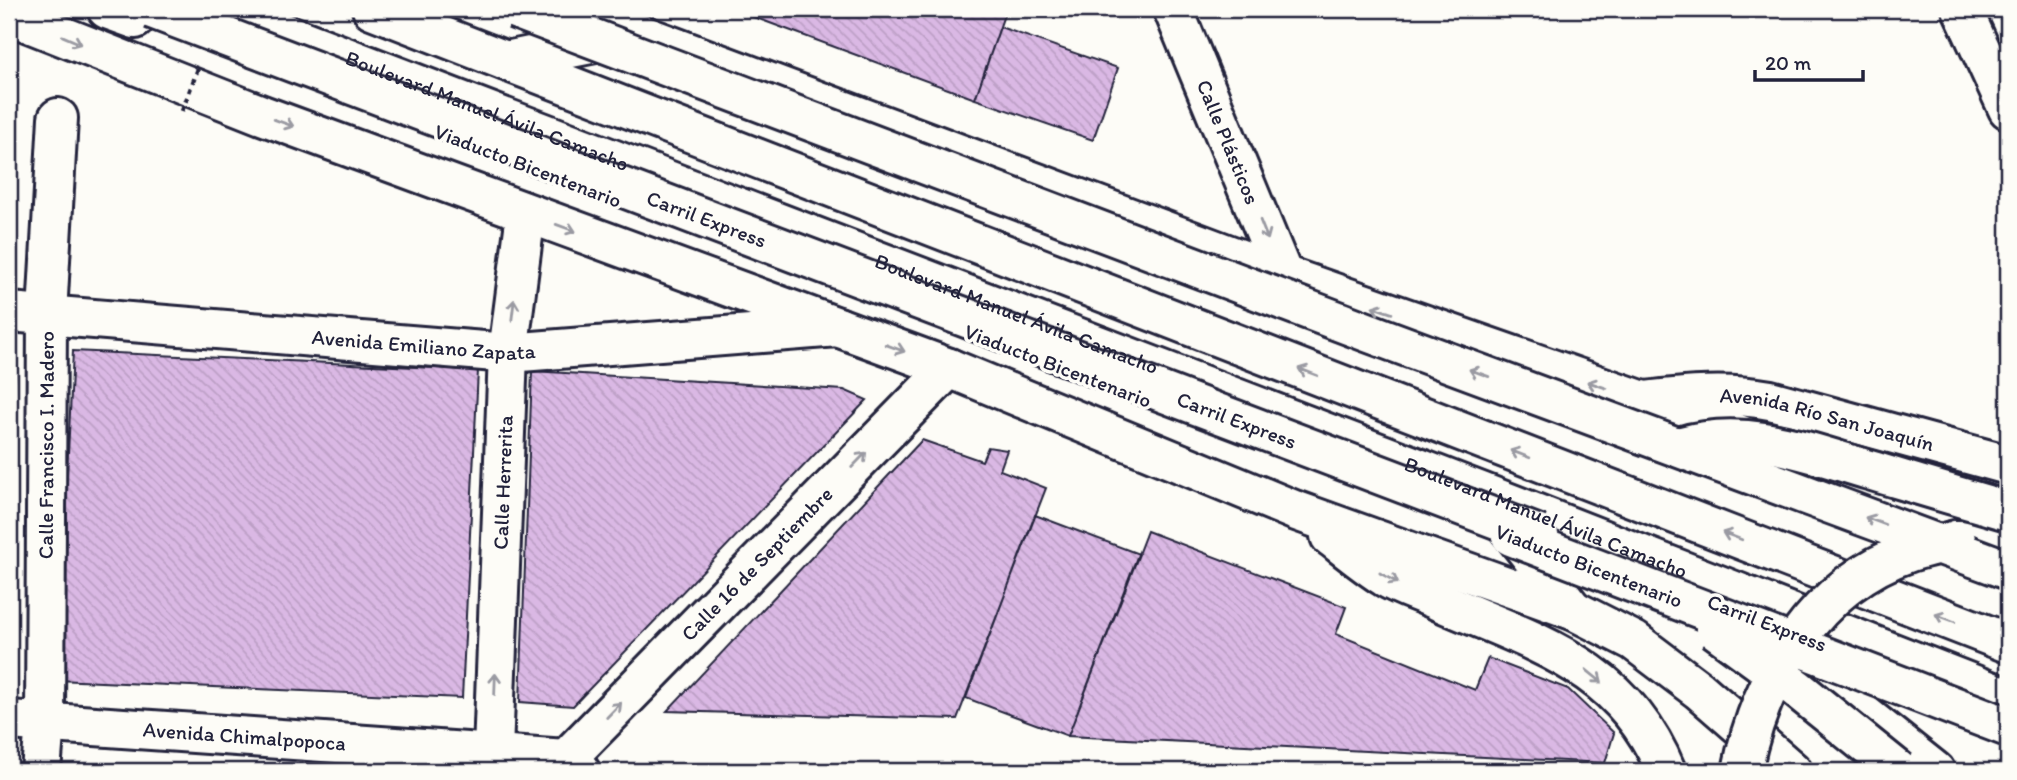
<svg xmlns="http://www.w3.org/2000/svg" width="2017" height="780" font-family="Itim,sans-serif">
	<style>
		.building { fill: url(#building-back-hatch); stroke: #22223b; stroke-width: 2 }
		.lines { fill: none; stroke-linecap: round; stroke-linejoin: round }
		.minor-casing { stroke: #22223b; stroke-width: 44 }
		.major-casing { stroke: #22223b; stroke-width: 44 }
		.highway-casing { stroke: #22223b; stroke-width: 44 }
		.minor { stroke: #fdfcf7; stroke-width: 38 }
		.major { stroke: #fdfcf7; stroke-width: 38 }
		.highway { stroke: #fdfcf7; stroke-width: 38 }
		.major-bridge-casing { stroke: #22223b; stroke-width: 44; stroke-linecap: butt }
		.highway-bridge-casing { stroke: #22223b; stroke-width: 44; stroke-linecap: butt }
		.path-bridge { stroke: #22223b; stroke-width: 4.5; stroke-dasharray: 5 5; stroke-linecap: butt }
		.major-bridge { stroke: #fdfcf7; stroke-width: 38 }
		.highway-bridge { stroke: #fdfcf7; stroke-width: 38 }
		.oneway { stroke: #9a9aa2 }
		.labels { text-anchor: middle; stroke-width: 7; stroke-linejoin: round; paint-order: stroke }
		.street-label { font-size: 21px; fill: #22223b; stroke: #fdfcf7 }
	</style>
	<defs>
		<pattern id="building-back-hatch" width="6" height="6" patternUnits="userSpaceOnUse" patternTransform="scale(1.75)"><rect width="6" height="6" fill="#dab8e4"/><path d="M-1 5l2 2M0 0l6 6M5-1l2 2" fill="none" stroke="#bb9ec4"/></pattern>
	</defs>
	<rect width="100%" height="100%" fill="#fdfcf7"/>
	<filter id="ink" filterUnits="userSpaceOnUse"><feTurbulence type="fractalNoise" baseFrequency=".0143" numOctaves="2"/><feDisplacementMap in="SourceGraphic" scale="14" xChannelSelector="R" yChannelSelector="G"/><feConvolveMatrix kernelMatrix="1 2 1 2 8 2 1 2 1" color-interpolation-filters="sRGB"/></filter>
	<g filter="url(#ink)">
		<!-- building -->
		<path class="building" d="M732,9H1006L975,99Z
			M1000,27L1118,68L1093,140L975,99Z
			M9,343L17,344L9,499Z
			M73,351L478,370L462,698L57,680Z
			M532,371L844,390L867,400L573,706L520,702Z
			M922,440L982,461L988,447L1007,450L1000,470L1046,488L957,719L667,711Z
			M1035,515L1139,554L1068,736L966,698Z
			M1147,531L1346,607L1336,634L1475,690L1488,658L1568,689L1614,733L1605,763L1068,736Z"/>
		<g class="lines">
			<!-- minor casing -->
			<g class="minor-casing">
				<g id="minor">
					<path id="s1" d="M1173,9L1283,275"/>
					<path d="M1962,9L2008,109"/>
					<path id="s2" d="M9,312L508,353L838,327"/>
					<path id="s3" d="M566,759L949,368"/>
					<path id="s4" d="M41,771L45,722L47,314L58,118"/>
					<path id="s5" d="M478,771L493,752L508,353L526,213"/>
				</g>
			</g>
			<!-- major casing -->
			<g class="major-casing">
				<g id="major">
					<path d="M573,9L1283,275L1752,439"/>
					<path d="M9,15L262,115L949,368L1294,510L1573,610L1634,641L1699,690L1792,771"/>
					<path d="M1330,536C1348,550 1366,565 1385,577C1402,587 1422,593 1439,601C1535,643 1623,665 1666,771"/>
					<path d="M1956,540L2008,542"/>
					<path id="s6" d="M9,720L566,759L580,771"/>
				</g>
			</g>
			<!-- highway casing -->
			<g class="highway-casing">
				<g id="highway">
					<path d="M107,9L135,19"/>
					<path id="s7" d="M221,9L1481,492L2008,698"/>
					<path d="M372,9L2008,643"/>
					<path d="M506,61L640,34"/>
					<path id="s8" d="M1644,401C1687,396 1727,392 1770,400L2008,465"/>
					<path d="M1508,527L1573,610"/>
					<path d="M1769,639L1935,771"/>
				</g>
			</g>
			<!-- minor -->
			<use href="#minor" class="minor"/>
			<!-- major -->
			<use href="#major" class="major"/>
			<!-- highway -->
			<use href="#highway" class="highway"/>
			<!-- major-bridge casing -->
			<g class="major-bridge-casing">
				<path id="major-bridge" d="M1742,771C1760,678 1815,584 1910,552C1925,547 1941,544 1956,540"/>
			</g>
			<!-- highway-bridge casing -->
			<g class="highway-bridge-casing">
				<g id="highway-bridge">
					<path id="s9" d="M152,9L1539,535"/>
					<path d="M515,9L1367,332L2008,570"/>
					<path d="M1682,446C1746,427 1808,452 1869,470C1916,484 1962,498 2008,511"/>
					<path d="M1511,536L2008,727"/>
					<path d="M1715,629L1796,688L1899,771"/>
				</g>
			</g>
			<!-- path-bridge -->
			<path class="path-bridge" d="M182,111L199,66"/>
			<!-- major-bridge -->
			<use href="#major-bridge" class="major-bridge"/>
			<!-- highway-bridge -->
			<use href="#highway-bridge" class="highway-bridge"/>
		</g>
		<!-- one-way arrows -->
		<defs><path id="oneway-shaft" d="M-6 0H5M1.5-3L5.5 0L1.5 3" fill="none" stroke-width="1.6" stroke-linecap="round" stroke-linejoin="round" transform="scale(1.75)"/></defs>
		<g class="oneway">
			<use href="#oneway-shaft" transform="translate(72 40) rotate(23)"/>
			<use href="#oneway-shaft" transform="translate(284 123) rotate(20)"/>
			<use href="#oneway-shaft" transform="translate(566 228) rotate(20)"/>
			<use href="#oneway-shaft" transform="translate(1264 230) rotate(68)"/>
			<use href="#oneway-shaft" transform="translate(513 310) rotate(-83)"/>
			<use href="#oneway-shaft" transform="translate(1382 310) rotate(-161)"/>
			<use href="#oneway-shaft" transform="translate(895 348) rotate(20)"/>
			<use href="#oneway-shaft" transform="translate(1308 372) rotate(-159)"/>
			<use href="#oneway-shaft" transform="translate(1479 373) rotate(-160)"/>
			<use href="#oneway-shaft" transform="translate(1597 385) rotate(-161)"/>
			<use href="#oneway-shaft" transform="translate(1520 454) rotate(-159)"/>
			<use href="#oneway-shaft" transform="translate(859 460) rotate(-46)"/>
			<use href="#oneway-shaft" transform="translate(1875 521) rotate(-160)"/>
			<use href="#oneway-shaft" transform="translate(1732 536) rotate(-159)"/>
			<use href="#oneway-shaft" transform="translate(1389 578) rotate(29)"/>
			<use href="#oneway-shaft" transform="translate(1945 618) rotate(-159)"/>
			<use href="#oneway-shaft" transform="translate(1594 676) rotate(39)"/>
			<use href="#oneway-shaft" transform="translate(495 684) rotate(-88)"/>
			<use href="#oneway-shaft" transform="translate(614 710) rotate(-46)"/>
		</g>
	</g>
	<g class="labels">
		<!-- street labels -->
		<g class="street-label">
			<text dy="7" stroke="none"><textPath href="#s7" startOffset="285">Boulevard Manuel Ávila Camacho</textPath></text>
			<text dy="7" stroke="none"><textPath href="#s1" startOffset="144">Calle Plásticos</textPath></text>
			<text transform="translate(528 166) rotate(21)" y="7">Viaducto Bicentenario</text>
			<text dy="7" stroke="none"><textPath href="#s9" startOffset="593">Carril Express</textPath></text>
			<text dy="7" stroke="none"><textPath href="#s7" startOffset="852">Boulevard Manuel Ávila Camacho</textPath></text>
			<text dy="7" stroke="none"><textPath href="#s2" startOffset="416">Avenida Emiliano Zapata</textPath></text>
			<text transform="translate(1058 366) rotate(21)" y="7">Viaducto Bicentenario</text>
			<text dy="7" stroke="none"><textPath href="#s9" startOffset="1160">Carril Express</textPath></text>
			<text dy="7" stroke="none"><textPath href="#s8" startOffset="186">Avenida Río San Joaquín</textPath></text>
			<text dy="7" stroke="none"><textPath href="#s4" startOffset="326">Calle Francisco I. Madero</textPath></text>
			<text dy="7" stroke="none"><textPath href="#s5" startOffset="294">Calle Herrerita</textPath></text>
			<text dy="7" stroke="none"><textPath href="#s7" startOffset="1419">Boulevard Manuel Ávila Camacho</textPath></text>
			<text dy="7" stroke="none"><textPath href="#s3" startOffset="273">Calle 16 de Septiembre</textPath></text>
			<text transform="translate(1589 566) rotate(21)" y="7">Viaducto Bicentenario</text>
			<text transform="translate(1767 623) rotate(21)" y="7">Carril Express</text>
			<text dy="7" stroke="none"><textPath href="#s6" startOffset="236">Avenida Chimalpopoca</textPath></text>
		</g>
	</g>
	<!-- margin -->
	<rect width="2017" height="780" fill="none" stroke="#fdfcf7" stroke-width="35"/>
	<rect x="18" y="18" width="1982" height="745" fill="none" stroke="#22223b" stroke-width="2.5" filter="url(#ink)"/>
	<!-- scale -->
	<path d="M1755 70v10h108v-10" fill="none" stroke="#22223b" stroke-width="3.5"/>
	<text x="1765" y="70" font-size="21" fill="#22223b" stroke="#fdfcf7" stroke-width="5" paint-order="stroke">20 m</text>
</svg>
